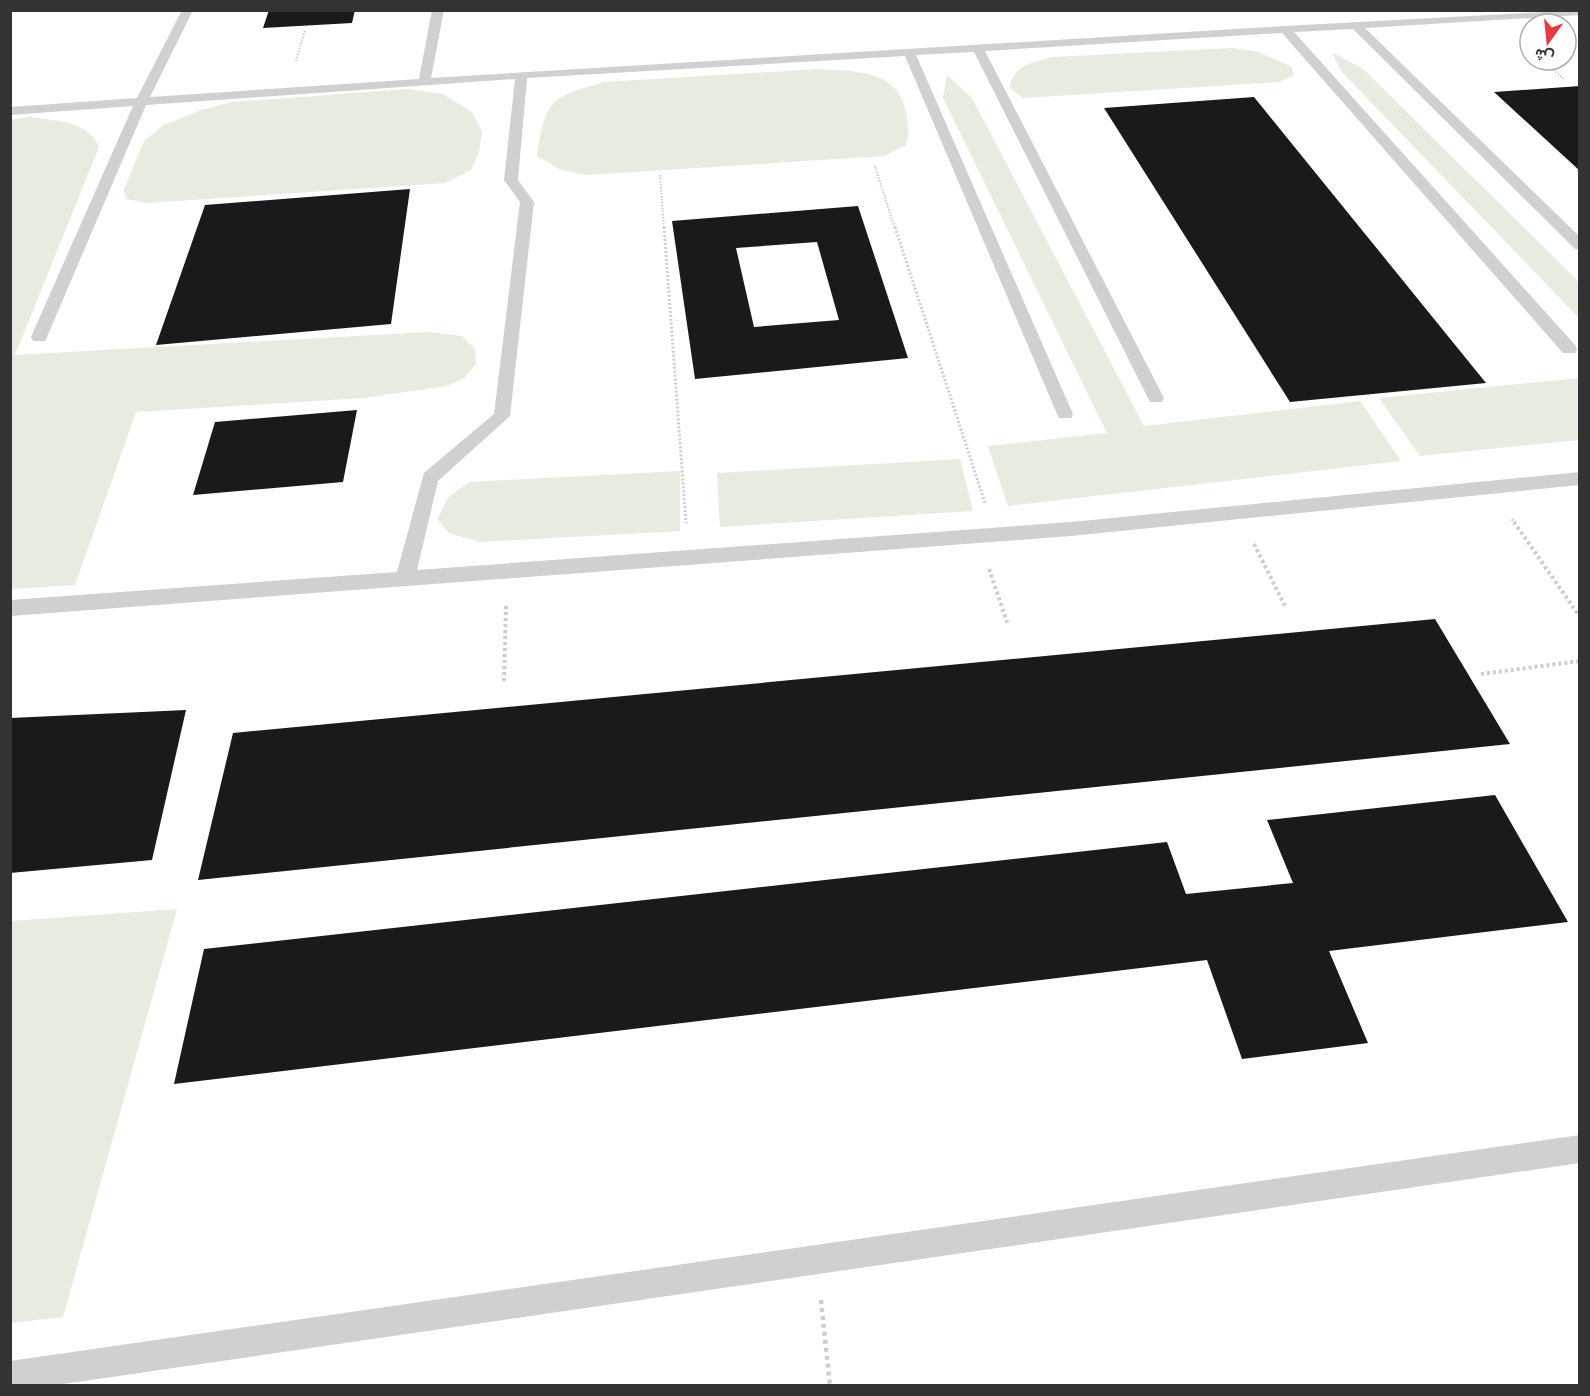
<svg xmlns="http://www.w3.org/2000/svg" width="1590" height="1396" font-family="'PT Sans',Vazirmatn,sans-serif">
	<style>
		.green { fill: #e6ecdf }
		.building { fill: #1a1a1a; fill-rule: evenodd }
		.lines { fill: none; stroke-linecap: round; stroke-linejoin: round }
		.path-far3 { stroke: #cdcdcd; stroke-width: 2; stroke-dasharray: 1.5 1.5; stroke-linecap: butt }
		.path-far2 { stroke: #cdcdcd; stroke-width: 3; stroke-dasharray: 2 2; stroke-linecap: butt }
		.path-far1 { stroke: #cdcdcd; stroke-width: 4; stroke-dasharray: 3 3; stroke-linecap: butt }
		.path { stroke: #cdcdcd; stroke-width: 4.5; stroke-dasharray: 4 4; stroke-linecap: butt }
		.service { fill: #d0d0d0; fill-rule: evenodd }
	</style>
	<rect width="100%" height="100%" fill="#fff"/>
	<!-- green -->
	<path class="green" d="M1233,48L1258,52L1292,67L1293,76L1279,82L1023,98L1010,88C1011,66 1034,62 1052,57Z
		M1332,52L1363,69L1579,282V318L1341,71Z
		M818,69C851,71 895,69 905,108C908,123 910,131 906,145L884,156L586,175L561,170L537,156C546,99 549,98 604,82Z
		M947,75L972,98L1144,426L1360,401L1401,461L1008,506L988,446L1107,433L943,98Z
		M408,89L443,94L472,112L482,132L479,152L471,170L445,183L147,203L126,199L124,189L144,141L164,125L201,110L232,102Z
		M29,117C55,121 88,120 99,147L15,355L429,332L462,336L475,349L476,364L464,378L447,386L364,398L136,412L75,585L11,589L10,120Z
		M1579,378V440L1420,456L1379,398Z
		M960,459L973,511L720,527L717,473Z
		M680,471V531L480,542L449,533L437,519L448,498L469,482Z
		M177,909L63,1317L11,1323V921Z"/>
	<!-- building -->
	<path class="building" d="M269,10H355L352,23L263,28Z
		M1580,86V171L1494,92Z
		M1254,97L1486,383L1290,402L1104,108Z
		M410,189L391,324L156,345L205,205Z
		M858,206L908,358L695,379L672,221ZM817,242L839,320L754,327L736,248Z
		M357,410L343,482L193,495L215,422Z
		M1435,619L1510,744L198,880L233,733Z
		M186,710L152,860L10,873V718Z
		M1495,795L1568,922L1329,951L1368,1043L1242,1059L1207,960L174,1084L204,949L1167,842L1186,894L1293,883L1267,820Z"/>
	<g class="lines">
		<!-- path-far3 -->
		<path class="path-far3" d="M1542,60L1565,80
			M296,61L305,30
			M875,166L895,229
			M660,175L664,229"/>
		<!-- path-far2 -->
		<path class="path-far2" d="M664,227L686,523
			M895,227L985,503
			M1512,519L1515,523"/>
		<!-- path-far1 -->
		<path class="path-far1" d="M1514,522L1580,617
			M1254,544L1286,608
			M989,569L1008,625
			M1481,674L1580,661
			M504,681L506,604"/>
		<!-- path -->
		<path class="path" d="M821,1300L830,1386"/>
		<!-- service -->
		<path class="service" d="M182,10H193L150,97L419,79L432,10H444L431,78L1285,26L1580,10V15L1365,28L1580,237V250L1575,249L1353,29L1294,32L1575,345L1577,349L1575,353H1563L1282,33L985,51L1164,398L1162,402H1150L1148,398L974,52L916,55L1073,414L1071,418H1059L1057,414L905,56L527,78L518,180L534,202L510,416L438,481L417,570L1071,522L1580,472V485L1071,536L10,616V600L397,572L424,473L494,414L520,202L504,180L515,79L146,105L47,337L45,341H33L31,337L133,106L10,115V107L137,98Z
			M1580,1135V1163L50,1386H10V1361Z"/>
	</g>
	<!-- border -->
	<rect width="1590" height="1396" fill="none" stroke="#333333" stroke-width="24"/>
	<!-- north arrow -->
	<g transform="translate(1548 42) rotate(195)"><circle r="28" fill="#ffffff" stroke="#adadad" stroke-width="1.5"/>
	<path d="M0-4.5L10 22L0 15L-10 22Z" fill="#e63946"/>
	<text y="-9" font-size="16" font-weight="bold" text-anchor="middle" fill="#333333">ش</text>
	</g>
</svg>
